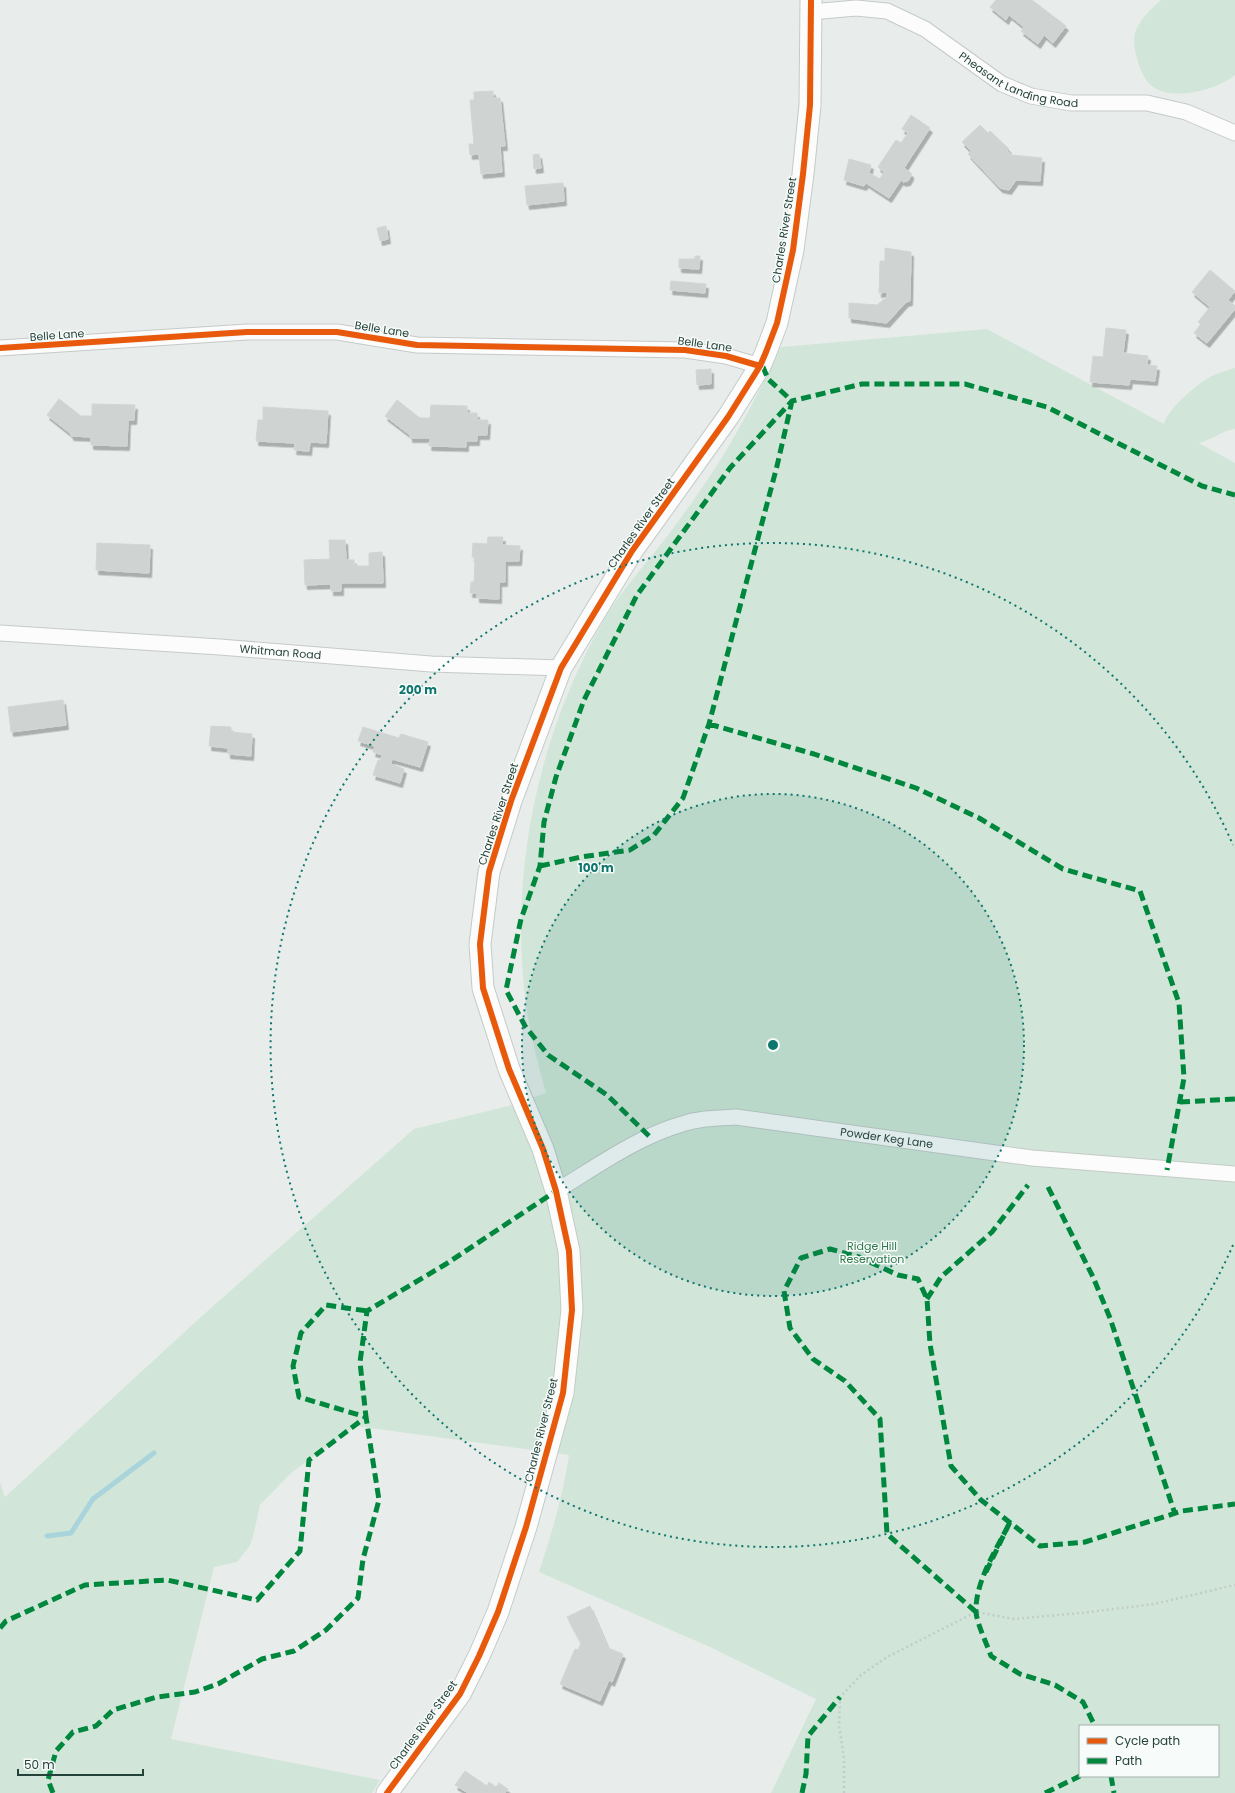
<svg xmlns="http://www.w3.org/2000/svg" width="1235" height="1793" font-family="Poppins,sans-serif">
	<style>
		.green { fill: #d1e6d8; fill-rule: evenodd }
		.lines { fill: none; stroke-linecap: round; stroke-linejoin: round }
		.stream { stroke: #a9d4db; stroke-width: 5 }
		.building { fill: #cfd4d2; stroke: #d1d6d4; filter: url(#shadow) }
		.street-casing { stroke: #c5cac8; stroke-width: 17 }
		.secondary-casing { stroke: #c3cbc8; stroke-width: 23 }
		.path { stroke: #c3ccca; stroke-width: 2.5; stroke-dasharray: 2 3; stroke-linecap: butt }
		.street { stroke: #fcfcfc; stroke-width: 15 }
		.secondary { stroke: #fcfcfc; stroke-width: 21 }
		.quiet { stroke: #00873e; stroke-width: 5; stroke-dasharray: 10 5; stroke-linecap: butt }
		.cycleway-casing { stroke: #f7fbf9; stroke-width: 8 }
		.cycleway { stroke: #e8590c; stroke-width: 6 }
		.ring { fill: none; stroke: #0f766e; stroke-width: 2; stroke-dasharray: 2 4 }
		.labels { text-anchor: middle; stroke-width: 3; stroke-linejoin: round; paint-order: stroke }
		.street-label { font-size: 11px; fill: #24423a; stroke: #f7fbf9 }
		.park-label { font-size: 11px; fill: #2d7a4b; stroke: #f7fbf9 }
		.centre { fill: #0f766e; stroke: #f7fbf9; stroke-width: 2 }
		.ring-label { font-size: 12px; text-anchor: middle; font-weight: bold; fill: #0f766e; stroke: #f7fbf9; stroke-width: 3; stroke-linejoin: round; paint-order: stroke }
	</style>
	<defs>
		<filter id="shadow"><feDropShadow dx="2.5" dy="4.5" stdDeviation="0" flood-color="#0004"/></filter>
	</defs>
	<rect width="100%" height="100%" fill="#e8edeb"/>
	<!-- green -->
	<path class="green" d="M1161,0H1235V75C1217,90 1172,102 1152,86C1141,79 1131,45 1135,33C1138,22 1152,7 1161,0Z
		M987,329L1164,424C1167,409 1200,381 1214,375C1221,372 1228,370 1235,368V429C1222,431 1211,440 1199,443L1235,463V1793H771L816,1699L712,1648L539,1572C552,1533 563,1494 569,1455L356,1426L291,1473L260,1505L253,1537L249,1547L237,1562L214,1567L171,1739L380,1780L372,1793H0V1468V1482L5,1497L203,1315L414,1129L508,1106L546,1093C537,1061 529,1030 525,997C510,866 539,732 605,618C624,587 650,559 672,530C691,504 711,476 727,449C747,416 764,381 781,347ZM1080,1726H1218V1776H1080Z"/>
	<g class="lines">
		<!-- stream -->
		<path class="stream" d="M47,1536L71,1533L93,1499L154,1453"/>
	</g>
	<!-- building -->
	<path class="building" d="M996,0H1032L1066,26L1053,43L1044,35L1038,44L1021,31L1024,27L1009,15L1006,20L990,7Z
		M493,91V98H500L505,146H500L502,172L481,174L479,154L470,155L469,144H474L470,100H474V92Z
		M911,115L930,128L904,168L911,173V176L908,181L903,182L901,180L889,198L866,183L864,186L844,180L849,159L871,165L869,173L880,179L884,172L878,167L896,140L901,143L908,133L902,129Z
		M980,125L988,133L990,131L1009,149L1007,151L1012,155L1042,158L1040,181L1016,180L1009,190L1000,188L968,154L971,151L962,142Z
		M539,154L541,168L534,169L533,155Z
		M563,183L564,201L527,205L525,186Z
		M386,226L388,239L380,241L377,228Z
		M885,248L911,252L910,301L906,302L887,323L849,318V303L877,305L887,297V292L879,293L880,261H885Z
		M695,256H700L699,269L679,268V259H695Z
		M1210,270L1235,291L1228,300L1235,306V309L1207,343L1194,333L1201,324L1198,322L1210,307L1192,292Z
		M671,281L706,284L705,293L670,290Z
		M1106,328L1126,330L1123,353L1148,356L1147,365L1157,366L1155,381L1130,379L1129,385L1090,382L1093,356L1103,357Z
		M711,369V384L697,385L696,370Z
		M59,399L81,416H92V404L135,405L134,420H128L127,446L91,445V437L71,436V434L47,415Z
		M397,400L420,418H430L431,405L467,406V413H477V420H488L487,435H477V441H466V447L429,446L430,438H410V435L385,416Z
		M263,407L328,411L326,443L310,442L309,451L294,450L295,443L256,441L258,420H263Z
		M488,537H503L502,545L520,546L519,561H505V582H499V599L477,598V593H470L471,582H474L475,557H472L473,543L487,544Z
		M329,540H345L346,560H354V566H369V553L382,552L383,583H341V591H331V584L305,585L304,560L330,559Z
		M97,543L150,545L149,573L96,570Z
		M63,700L66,725L11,732L8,707Z
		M211,726L231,727V732L252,734L251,756L228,754V748L209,746Z
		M363,727L399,738L401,734L428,742L420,767L392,759L391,764L404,769L400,783L373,775L378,760L380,761L382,755L373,752L375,746L358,741Z
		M590,1606L608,1648L623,1654L612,1682L609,1680L600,1701L560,1684L575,1649L578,1650L581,1643L567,1617Z
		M465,1771L487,1786L489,1782L496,1787L499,1783L508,1789L505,1793H468L455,1785Z"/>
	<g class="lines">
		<!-- street casing -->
		<g class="street-casing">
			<g id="street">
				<path id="s1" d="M811,12L856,8L887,11L925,29L1002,84L1031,96L1071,103H1147L1186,112L1235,133"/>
				<path d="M0,348L247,332H337L417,345L685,350L726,356L760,366"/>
				<path id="s2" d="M0,633L220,647L431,664L561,668"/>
				<path id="s3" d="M556,1191C596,1167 637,1137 682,1124C700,1118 718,1118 736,1117L1032,1158L1235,1174"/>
			</g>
		</g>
		<!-- secondary casing -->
		<g class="secondary-casing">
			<path id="secondary" d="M387,1793L460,1694L479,1656L498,1612L526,1527L563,1393L572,1310L569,1251L556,1191L543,1149L509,1069L483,988L480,944L489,872L511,801L561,668L632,551L728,417L760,366L766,352L777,323L793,250L803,174L810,105L811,0"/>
		</g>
		<!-- path -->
		<path class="path" d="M844,1793V1758L839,1725L840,1697L861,1675L887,1657L976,1612L1014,1619L1081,1613L1154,1604L1235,1585"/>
		<!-- street -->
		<use href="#street" class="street"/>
		<!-- secondary -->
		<use href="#secondary" class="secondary"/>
		<!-- quiet -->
		<path class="quiet" d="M709,724L814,754L916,788L979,818L1063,869L1140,891L1179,1003L1184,1078L1167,1170
			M540,866L581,857L630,850L654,835L683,798L709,724L777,466L792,401L768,379L761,362
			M1180,1102L1235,1099
			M649,1136L607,1095L548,1055L525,1026L506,990L521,919L540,866L544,822L556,777L584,700L637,595L730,468L792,401L862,384H965L1047,407L1202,486L1235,495
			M1048,1187L1093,1277L1110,1318L1175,1514
			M927,1299L941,1277L992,1232L1028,1185
			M986,1572L1010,1522C997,1549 975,1581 976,1612C977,1624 987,1644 991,1656L1020,1674L1055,1685L1083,1702L1095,1726
			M976,1612L887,1534L880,1419L845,1381L813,1359L790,1328L784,1291L801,1258L830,1249L859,1257L898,1275L918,1279L927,1299L930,1344L951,1466L981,1500L1040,1546L1085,1542L1182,1511L1235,1504
			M0,1628L6,1621L85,1585L167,1580L257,1600L300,1551L309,1460L366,1417L360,1362L367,1311L446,1264L556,1191
			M1111,1776L1114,1793
			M53,1793L48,1780L56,1751L73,1732L96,1726L113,1710L157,1697L195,1692L218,1684L262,1659L294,1651L326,1630L358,1598L363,1559L379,1500L366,1417L299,1397L293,1366L301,1333L326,1305L367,1311
			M802,1793L806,1774L808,1736L840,1697
			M1045,1793L1080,1776"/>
		<!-- cycleway casing -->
		<g class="cycleway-casing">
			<path id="cycleway" d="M0,348L247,332H337L417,345L685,350L726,356L760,366
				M387,1793L460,1694L479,1656L498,1612L526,1527L563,1393L572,1310L569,1251L556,1191L543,1149L509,1069L483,988L480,944L489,872L511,801L561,668L632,551L728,417L760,366L766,352L777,323L793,250L803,174L810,105L811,0"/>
		</g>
		<!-- cycleway -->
		<use href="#cycleway" class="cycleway"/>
	</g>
	<!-- distance rings -->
	<circle cx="773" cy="1045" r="251" fill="#0f766e" fill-opacity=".12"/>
	<g class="ring">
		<circle cx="773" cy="1045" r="251"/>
		<path d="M1233 1245A502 502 0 1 1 1233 845"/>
	</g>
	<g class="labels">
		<!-- street labels -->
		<g class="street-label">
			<text dy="4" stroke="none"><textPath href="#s1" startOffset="227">Pheasant Landing Road</textPath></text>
			<text transform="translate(784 230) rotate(-81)" y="4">Charles River Street</text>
			<text transform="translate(382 329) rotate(9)" y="4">Belle Lane</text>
			<text transform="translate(57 335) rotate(-4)" y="4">Belle Lane</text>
			<text transform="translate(705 344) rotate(8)" y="4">Belle Lane</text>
			<text transform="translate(641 523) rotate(-55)" y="4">Charles River Street</text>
			<text dy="4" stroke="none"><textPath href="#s2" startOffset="281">Whitman Road</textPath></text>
			<text transform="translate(498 814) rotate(-72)" y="4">Charles River Street</text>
			<text dy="4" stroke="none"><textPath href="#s3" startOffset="350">Powder Keg Lane</textPath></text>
			<text transform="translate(541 1430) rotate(-76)" y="4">Charles River Street</text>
			<text transform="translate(423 1725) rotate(-54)" y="4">Charles River Street</text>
		</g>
		<!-- park labels -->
		<g class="park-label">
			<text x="872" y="1250">Ridge Hill<tspan x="872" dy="13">Reservation</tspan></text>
		</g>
	</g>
	<circle cx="773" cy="1045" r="6" class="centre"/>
	<g class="ring-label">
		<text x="418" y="694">200 m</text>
		<text x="596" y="872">100 m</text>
	</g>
	<!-- legend -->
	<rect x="1079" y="1725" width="140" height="52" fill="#f7fbf9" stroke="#a3b1ad"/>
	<rect x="1087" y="1738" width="20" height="6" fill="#e8590c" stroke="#a3b1ad"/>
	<text x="1115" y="1745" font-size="12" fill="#24423a">Cycle path</text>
	<rect x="1087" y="1758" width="20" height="6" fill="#00873e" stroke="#a3b1ad"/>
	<text x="1115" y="1765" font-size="12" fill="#24423a">Path</text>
	<!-- scale -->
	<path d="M18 1769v6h125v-6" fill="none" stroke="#24423a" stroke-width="2"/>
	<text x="24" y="1769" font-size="12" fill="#24423a" stroke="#f7fbf9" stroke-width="3" paint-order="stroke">50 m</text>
</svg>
